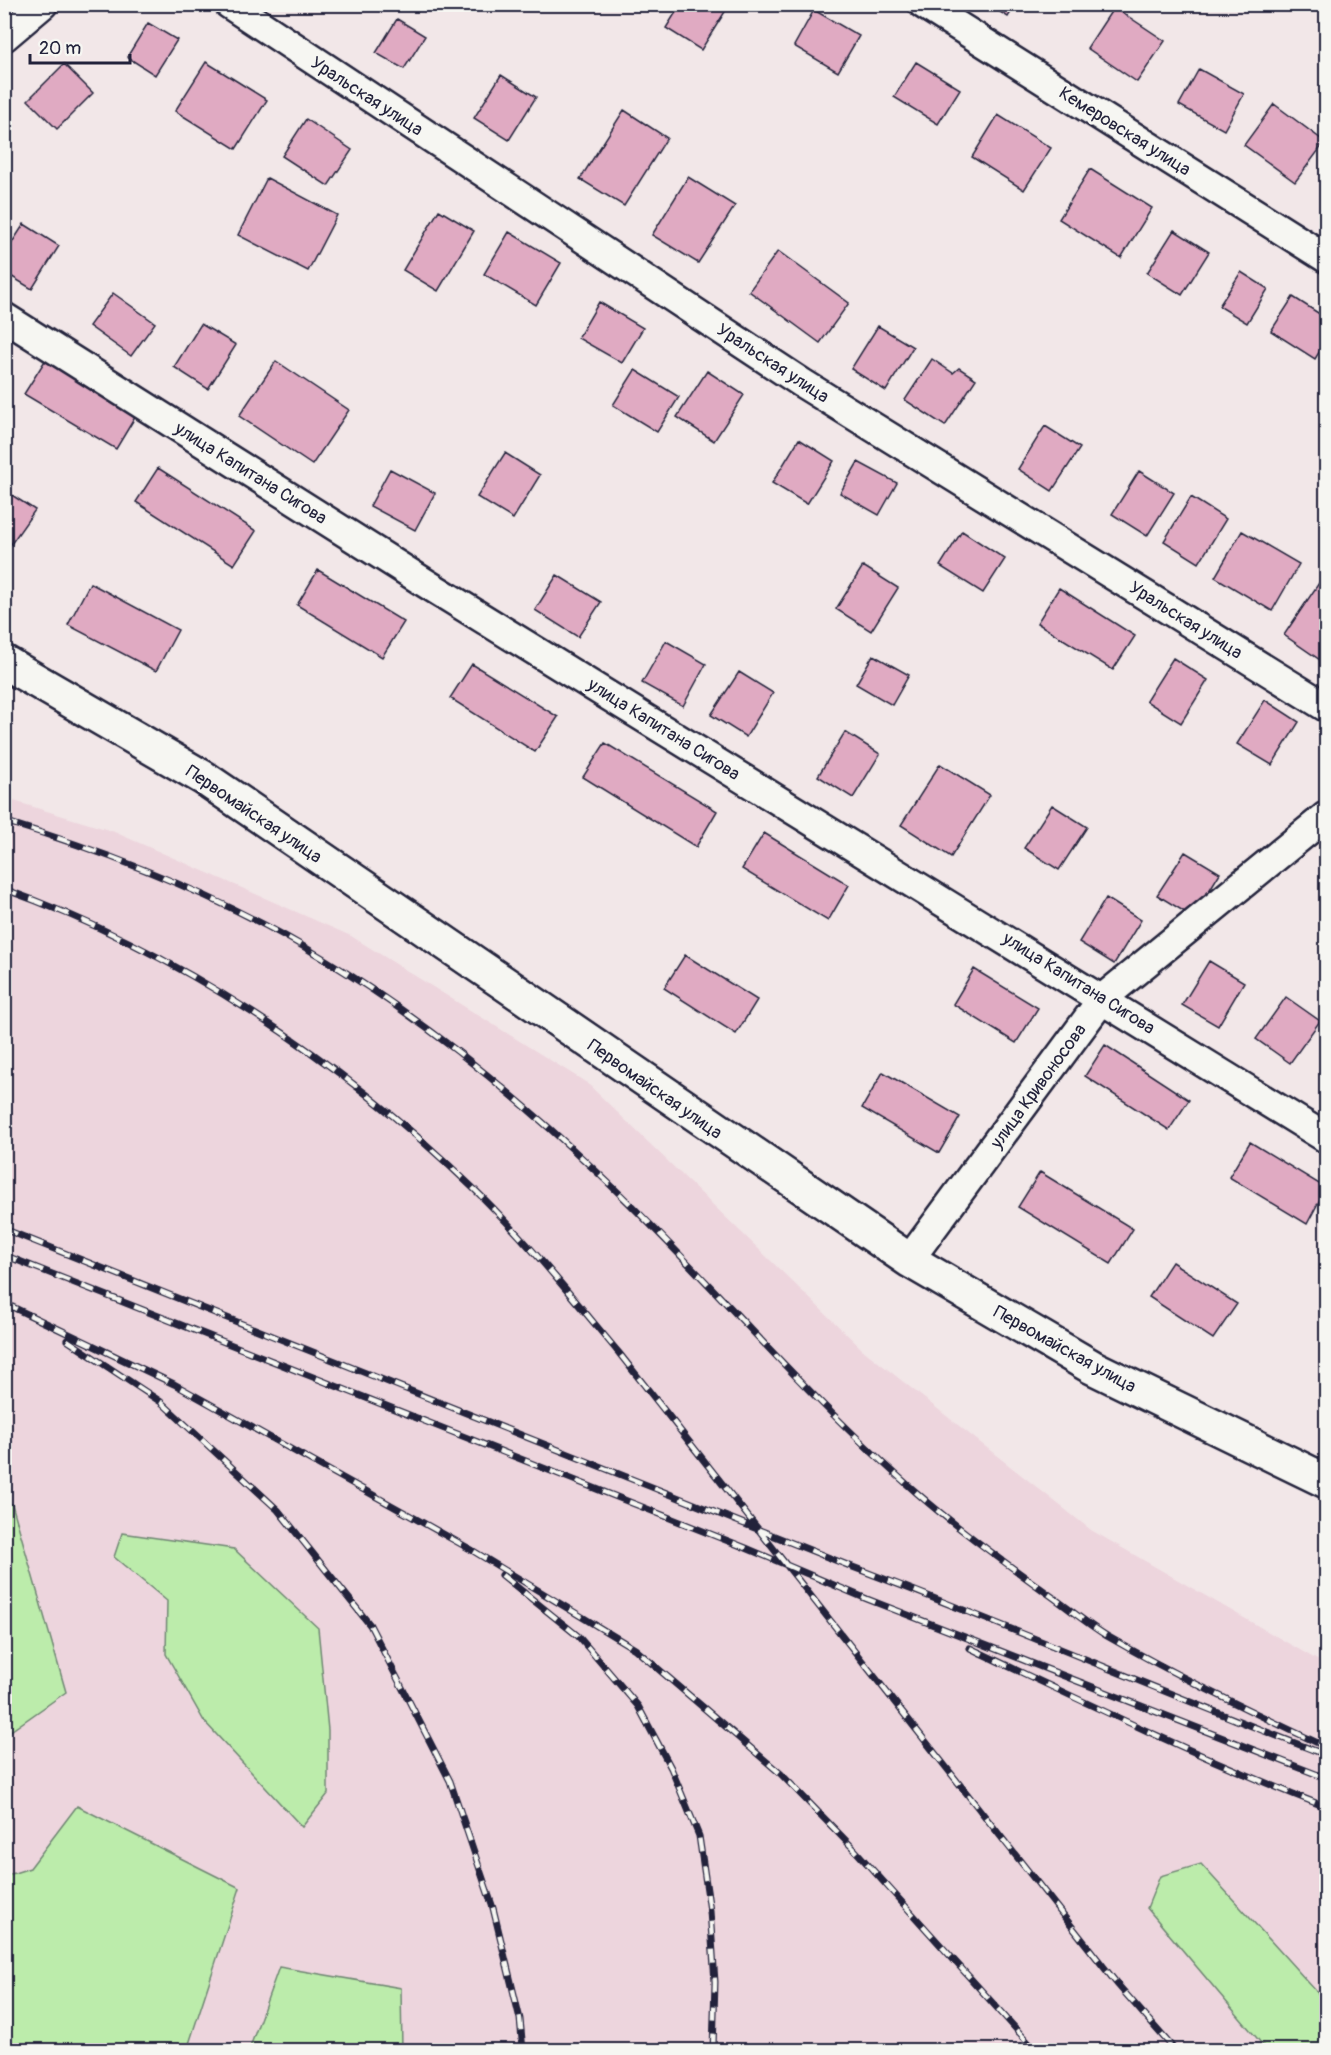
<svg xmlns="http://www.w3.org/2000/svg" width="1331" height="2055" font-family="Pangolin,sans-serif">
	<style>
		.built { fill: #edd5dd }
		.green { fill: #bcecab; stroke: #6f8773; stroke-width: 1.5 }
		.building { fill: #e0aac2; stroke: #22223b; stroke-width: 1.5 }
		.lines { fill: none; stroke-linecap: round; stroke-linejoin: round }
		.minor-casing { stroke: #22223b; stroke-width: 33 }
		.secondary-casing { stroke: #22223b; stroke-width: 38 }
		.minor { stroke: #f6f6f2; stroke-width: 28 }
		.secondary { stroke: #f6f6f2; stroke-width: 33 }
		.rail-casing { stroke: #22223b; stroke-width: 7 }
		.rail { stroke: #f6f6f2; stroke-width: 4.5; stroke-dasharray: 14; stroke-linecap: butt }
		.labels { text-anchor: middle; stroke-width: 6; stroke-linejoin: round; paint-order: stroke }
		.street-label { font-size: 18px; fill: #22223b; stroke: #f6f6f2 }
	</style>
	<rect width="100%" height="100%" fill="#f2e7e8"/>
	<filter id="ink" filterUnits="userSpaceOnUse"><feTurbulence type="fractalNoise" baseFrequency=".0167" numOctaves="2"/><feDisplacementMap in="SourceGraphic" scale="12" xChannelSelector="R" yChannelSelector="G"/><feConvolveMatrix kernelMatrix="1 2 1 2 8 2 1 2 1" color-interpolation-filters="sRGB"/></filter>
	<g filter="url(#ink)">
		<!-- built -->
		<path class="built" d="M4,798L112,831L351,936L587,1083L863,1350L1091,1530L1326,1665V2050H5Z"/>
		<!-- green -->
		<path class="green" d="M4,1501L12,1504L66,1692L5,1735Z
			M122,1533L234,1549L318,1628L328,1730V1794L302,1827L204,1721L166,1654L167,1601L114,1557Z
			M77,1806L240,1888L187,2050H5V1876L30,1868Z
			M1201,1864L1326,2002V2050H1267L1147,1908L1160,1876Z
			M279,1967L401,1988L402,2050H249Z"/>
		<!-- building -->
		<path class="building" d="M681,4H724L728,7L701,50L666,28Z
			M987,4H1016L1008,17Z
			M1114,7L1165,41L1137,82L1087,48Z
			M814,10L859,36L838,72L794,46Z
			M397,19L425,36L404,69L376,53Z
			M148,23L177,40L155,75L127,57Z
			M206,62L267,100L236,149L175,111Z
			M916,62L960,89L938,124L894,97Z
			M64,64L93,93L57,129L28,100Z
			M1199,69L1244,94L1224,130L1179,105Z
			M501,75L536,97L509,140L474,118Z
			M1274,104L1325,142L1295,182L1244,145Z
			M624,110L667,138L624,206L580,179Z
			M998,115L1051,148L1024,190L972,157Z
			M306,119L352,150L328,186L282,156Z
			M1090,169L1152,208L1121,258L1059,219Z
			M688,177L735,206L698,263L652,235Z
			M267,178L337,215L308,271L238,235Z
			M439,210L474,231L438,291L403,270Z
			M24,224L59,246L32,289L4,272V255Z
			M1174,230L1209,252L1182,295L1147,273Z
			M509,232L561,263L536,305L484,274Z
			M778,251L849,303L820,343L749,291Z
			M1241,272L1268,289L1247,323L1219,306Z
			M113,293L155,323L131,356L89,326Z
			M1293,297L1326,318V341L1315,359L1271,331Z
			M599,302L643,328L622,363L578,338Z
			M201,324L236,345L208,389L174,367Z
			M878,326L913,347L886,391L851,369Z
			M46,359L137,414L116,449L24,394Z
			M932,359L953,373L959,368L976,379L945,426L905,400Z
			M276,361L349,410L312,465L239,416Z
			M635,370L679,397L657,432L613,405Z
			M707,371L744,395L714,441L677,417Z
			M1045,426L1080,448L1052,491L1018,469Z
			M799,439L834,461L807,504L772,483Z
			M505,453L540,475L513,519L477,497Z
			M858,462L897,483L879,515L840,493Z
			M158,468L256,531L234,565L136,502Z
			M390,469L435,493L415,530L370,506Z
			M1139,471L1174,493L1147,536L1112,514Z
			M4,490L35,510L4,554Z
			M1191,497L1226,519L1199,563L1164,541Z
			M962,531L1005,559L983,593L940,566Z
			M1242,531L1299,564L1272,611L1215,577Z
			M863,566L898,588L871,631L836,609Z
			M318,570L404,622L382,657L297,605Z
			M557,575L601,602L578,637L535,610Z
			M1321,580L1326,583V664L1284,635Z
			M90,583L178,630L156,671L68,625Z
			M1059,588L1135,636L1113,670L1037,623Z
			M666,641L706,664L683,706L642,683Z
			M873,655L909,675L892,705L856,684Z
			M1173,658L1208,680L1181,723L1146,701Z
			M472,664L558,717L535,752L450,698Z
			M739,672L773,693L746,737L711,715Z
			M1265,700L1299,722L1272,765L1237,744Z
			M845,732L880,754L853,798L818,776Z
			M605,743L717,811L696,847L583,777Z
			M940,764L990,795L951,857L901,825Z
			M1052,805L1087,827L1059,870L1024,848Z
			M764,833L849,885L828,921L742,869Z
			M1185,852L1220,873L1193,917L1157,895Z
			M1106,898L1141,920L1114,964L1079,942Z
			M685,955L757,1000L736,1034L664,988Z
			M1209,961L1244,982L1218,1026L1182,1005Z
			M974,969L1038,1008L1016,1043L953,1004Z
			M1286,997L1320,1021L1290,1063L1256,1039Z
			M1105,1045L1189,1100L1169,1130L1085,1076Z
			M883,1072L960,1117L939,1153L862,1108Z
			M1250,1142L1326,1188L1307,1224L1229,1177Z
			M1040,1172L1133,1229L1111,1264L1018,1207Z
			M1172,1262L1237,1304L1213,1339L1149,1297Z"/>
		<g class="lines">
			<!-- minor casing -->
			<g class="minor-casing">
				<path id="minor" d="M229,4L802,383L1326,707
					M923,4L1326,258
					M4,37L43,4
					M4,317L427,584L1326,1138
					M909,1260L1103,998L1326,816"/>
			</g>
			<!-- secondary casing -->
			<g class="secondary-casing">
				<path id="secondary" d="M4,662L204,778L909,1260L1092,1367L1326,1481"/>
			</g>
			<!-- minor -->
			<use href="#minor" class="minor"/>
			<!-- secondary -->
			<use href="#secondary" class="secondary"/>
			<!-- rail casing -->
			<g class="rail-casing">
				<path id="rail" d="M4,821C113,854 223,897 321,957C420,1017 514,1093 598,1173C708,1277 803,1394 917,1493C958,1529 1003,1561 1047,1593C1067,1607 1086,1623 1107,1636C1178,1677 1253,1712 1326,1747
					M4,889C176,950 341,1060 472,1187C525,1238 572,1297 619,1353L1118,1985L1175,2050
					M4,1229L850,1566C1008,1625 1163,1693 1321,1753
					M4,1255L746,1548L867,1599L1326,1778
					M4,1303L174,1384L470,1549L635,1649L781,1774L853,1848L1035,2050
					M67,1340L161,1402L278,1510L370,1625L450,1781L493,1908L520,2019L523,2050
					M502,1575L578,1636L638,1706L671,1768L699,1836L710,1911L715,1982L713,2050
					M970,1648C1088,1704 1205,1760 1326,1807"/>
			</g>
			<!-- rail -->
			<use href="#rail" class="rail"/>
		</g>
	</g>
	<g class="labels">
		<!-- street labels -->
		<g class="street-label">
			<text transform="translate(367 96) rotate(33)" y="6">Уральская улица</text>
			<text transform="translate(1125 131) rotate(32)" y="6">Кемеровская улица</text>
			<text transform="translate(773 363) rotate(33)" y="6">Уральская улица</text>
			<text transform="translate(251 473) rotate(32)" y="6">улица Капитана Сигова</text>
			<text transform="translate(1186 620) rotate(32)" y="6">Уральская улица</text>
			<text transform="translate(664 729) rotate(32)" y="6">улица Капитана Сигова</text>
			<text transform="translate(254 814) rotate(34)" y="6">Первомайская улица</text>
			<text transform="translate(1079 983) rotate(32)" y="6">улица Капитана Сигова</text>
			<text transform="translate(1038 1086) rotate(-54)" y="6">улица Кривоносова</text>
			<text transform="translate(655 1089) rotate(35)" y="6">Первомайская улица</text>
			<text transform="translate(1065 1349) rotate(29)" y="6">Первомайская улица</text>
		</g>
	</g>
	<!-- margin -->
	<rect width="1331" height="2055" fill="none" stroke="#f6f6f2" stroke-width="24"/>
	<rect x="12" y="12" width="1307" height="2031" fill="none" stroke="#22223b" stroke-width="2" filter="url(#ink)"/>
	<!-- scale -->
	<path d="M30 54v9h100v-9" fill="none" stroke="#22223b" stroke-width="3"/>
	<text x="39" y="54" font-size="18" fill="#22223b" stroke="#f6f6f2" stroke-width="4.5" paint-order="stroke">20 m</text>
</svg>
